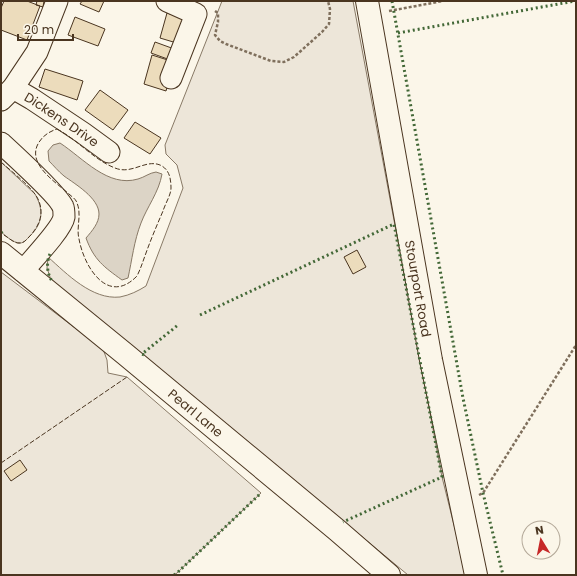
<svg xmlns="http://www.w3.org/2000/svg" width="577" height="576" font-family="Poppins,sans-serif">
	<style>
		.green { fill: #ede6d9; stroke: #887966 }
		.water { fill: #dcd4c6; stroke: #887966 }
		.building { fill: #ecdcbc; stroke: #4a3520 }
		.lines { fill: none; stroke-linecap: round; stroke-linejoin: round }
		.minor-casing { stroke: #4a3520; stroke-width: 23 }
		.major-casing { stroke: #4a3520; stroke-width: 24 }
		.path { stroke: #7f6f5c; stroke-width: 2.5; stroke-dasharray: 3 2; stroke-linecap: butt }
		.minor { stroke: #fbf6e9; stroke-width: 21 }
		.major { stroke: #fbf6e9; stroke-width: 22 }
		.hedge { stroke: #436837; stroke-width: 3; stroke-dasharray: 2 3; stroke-linecap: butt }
		.fence { stroke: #4a3520; stroke-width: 1; stroke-dasharray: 5 2; stroke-linecap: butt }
		.labels { text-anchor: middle; stroke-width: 3; stroke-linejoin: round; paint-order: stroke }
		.street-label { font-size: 13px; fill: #4a3520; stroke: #fbf6e9 }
	</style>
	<rect width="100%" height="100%" fill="#fbf6e9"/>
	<!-- green -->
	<path class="green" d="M222,1H353L442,477L465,569V575H408L142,354L51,280L47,268L48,257C67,274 92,300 120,297C130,295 138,291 146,286L183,188L177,165L166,154L165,145Z
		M1,162L35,194C44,210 43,223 30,236C27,239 24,243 20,243C13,243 6,236 1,232Z
		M1,272L103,349L107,360L108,373L127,377L261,493L177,573L174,575H1Z"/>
	<!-- water -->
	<path class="water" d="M60,143C83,158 108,188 138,179C145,177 149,173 156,172L162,174C159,192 147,207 141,223C134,241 132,260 128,278L122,280C104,267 94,260 86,238C92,231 99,223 99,214C99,198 75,184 64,176C58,171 54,166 49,161L48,151L53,145Z"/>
	<!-- building -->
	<path class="building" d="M4,1H27L40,6L27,40L1,30V8Z
		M37,1H44L43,7L36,5Z
		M82,1H104L99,12L80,4Z
		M167,13L187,19L180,44L160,38Z
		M75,17L105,29L98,46L68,35Z
		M155,42L177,50L173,61L151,53Z
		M152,55L174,62L166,91L144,84Z
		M45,69L83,81L77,100L39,87Z
		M100,90L128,110L113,130L85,110Z
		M135,122L161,138L150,154L124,138Z
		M357,250L366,267L353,274L344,257Z
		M20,460L27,470L11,481L4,471Z"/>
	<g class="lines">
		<!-- minor casing -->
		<g class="minor-casing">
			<g id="minor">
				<path d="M167,1L196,14L171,78"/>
				<path id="s1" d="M13,88L32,99L83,133L109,152"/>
				<path d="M1,100L13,88L37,52L57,1"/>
				<path d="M1,143C13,154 59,196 63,207C64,209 64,214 64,217C62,229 32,260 23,271"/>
			</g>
		</g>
		<!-- major casing -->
		<g class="major-casing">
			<g id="major">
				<path id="s2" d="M367,1L431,360L476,575"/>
				<path id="s3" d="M1,253L125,354L337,530L389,575"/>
			</g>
		</g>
		<!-- path -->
		<path class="path" d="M215,11L218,13V22L215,35L220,41L226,44L271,61L284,62L294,57L322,32L329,24L330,9L328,1
			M389,11L443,1
			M479,495L483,493L576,345"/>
		<!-- minor -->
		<use href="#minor" class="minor"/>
		<!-- major -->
		<use href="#major" class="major"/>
		<!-- hedge -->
		<path class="hedge" d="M392,1L463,398L483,493L503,575
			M398,33L575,1
			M1,232L4,235
			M50,254C46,262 47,274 52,281
			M200,315L394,224L442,477L343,522
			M144,355L142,354L178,325
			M174,575L177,573L261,493"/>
		<!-- fence -->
		<path class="fence" d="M222,1H223
			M57,129C78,140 94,160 115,168C132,175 145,159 160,165C169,169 171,178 171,188C171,195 165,204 163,211C157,225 151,239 146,253C143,261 141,268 137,276C108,306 84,267 79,239C76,227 82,215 77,203C76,199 72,197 69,194C57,183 29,166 37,146C41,137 48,132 57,129Z
			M1,162C11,171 33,188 38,199C45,214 39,227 28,238C26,240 24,243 20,243C15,244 9,238 4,235
			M1,463L127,377"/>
	</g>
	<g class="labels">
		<!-- street labels -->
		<g class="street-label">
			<text dy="5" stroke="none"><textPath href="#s1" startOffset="58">Dickens Drive</textPath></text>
			<text dy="5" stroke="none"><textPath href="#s2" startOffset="292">Stourport Road</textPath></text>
			<text dy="5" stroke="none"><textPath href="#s3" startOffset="252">Pearl Lane</textPath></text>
		</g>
	</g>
	<!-- border -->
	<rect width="577" height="576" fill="none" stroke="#4a3520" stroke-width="4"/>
	<!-- north arrow -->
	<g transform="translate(541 540) rotate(350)"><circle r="19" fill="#fbf6e9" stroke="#b4a999"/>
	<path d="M0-3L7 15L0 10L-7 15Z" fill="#c62828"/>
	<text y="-6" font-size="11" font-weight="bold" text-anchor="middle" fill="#4a3520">N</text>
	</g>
	<!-- scale -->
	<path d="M18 34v6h55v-6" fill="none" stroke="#4a3520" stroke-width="2"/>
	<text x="24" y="34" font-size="12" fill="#4a3520" stroke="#fbf6e9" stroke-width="3" paint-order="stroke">20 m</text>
</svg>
